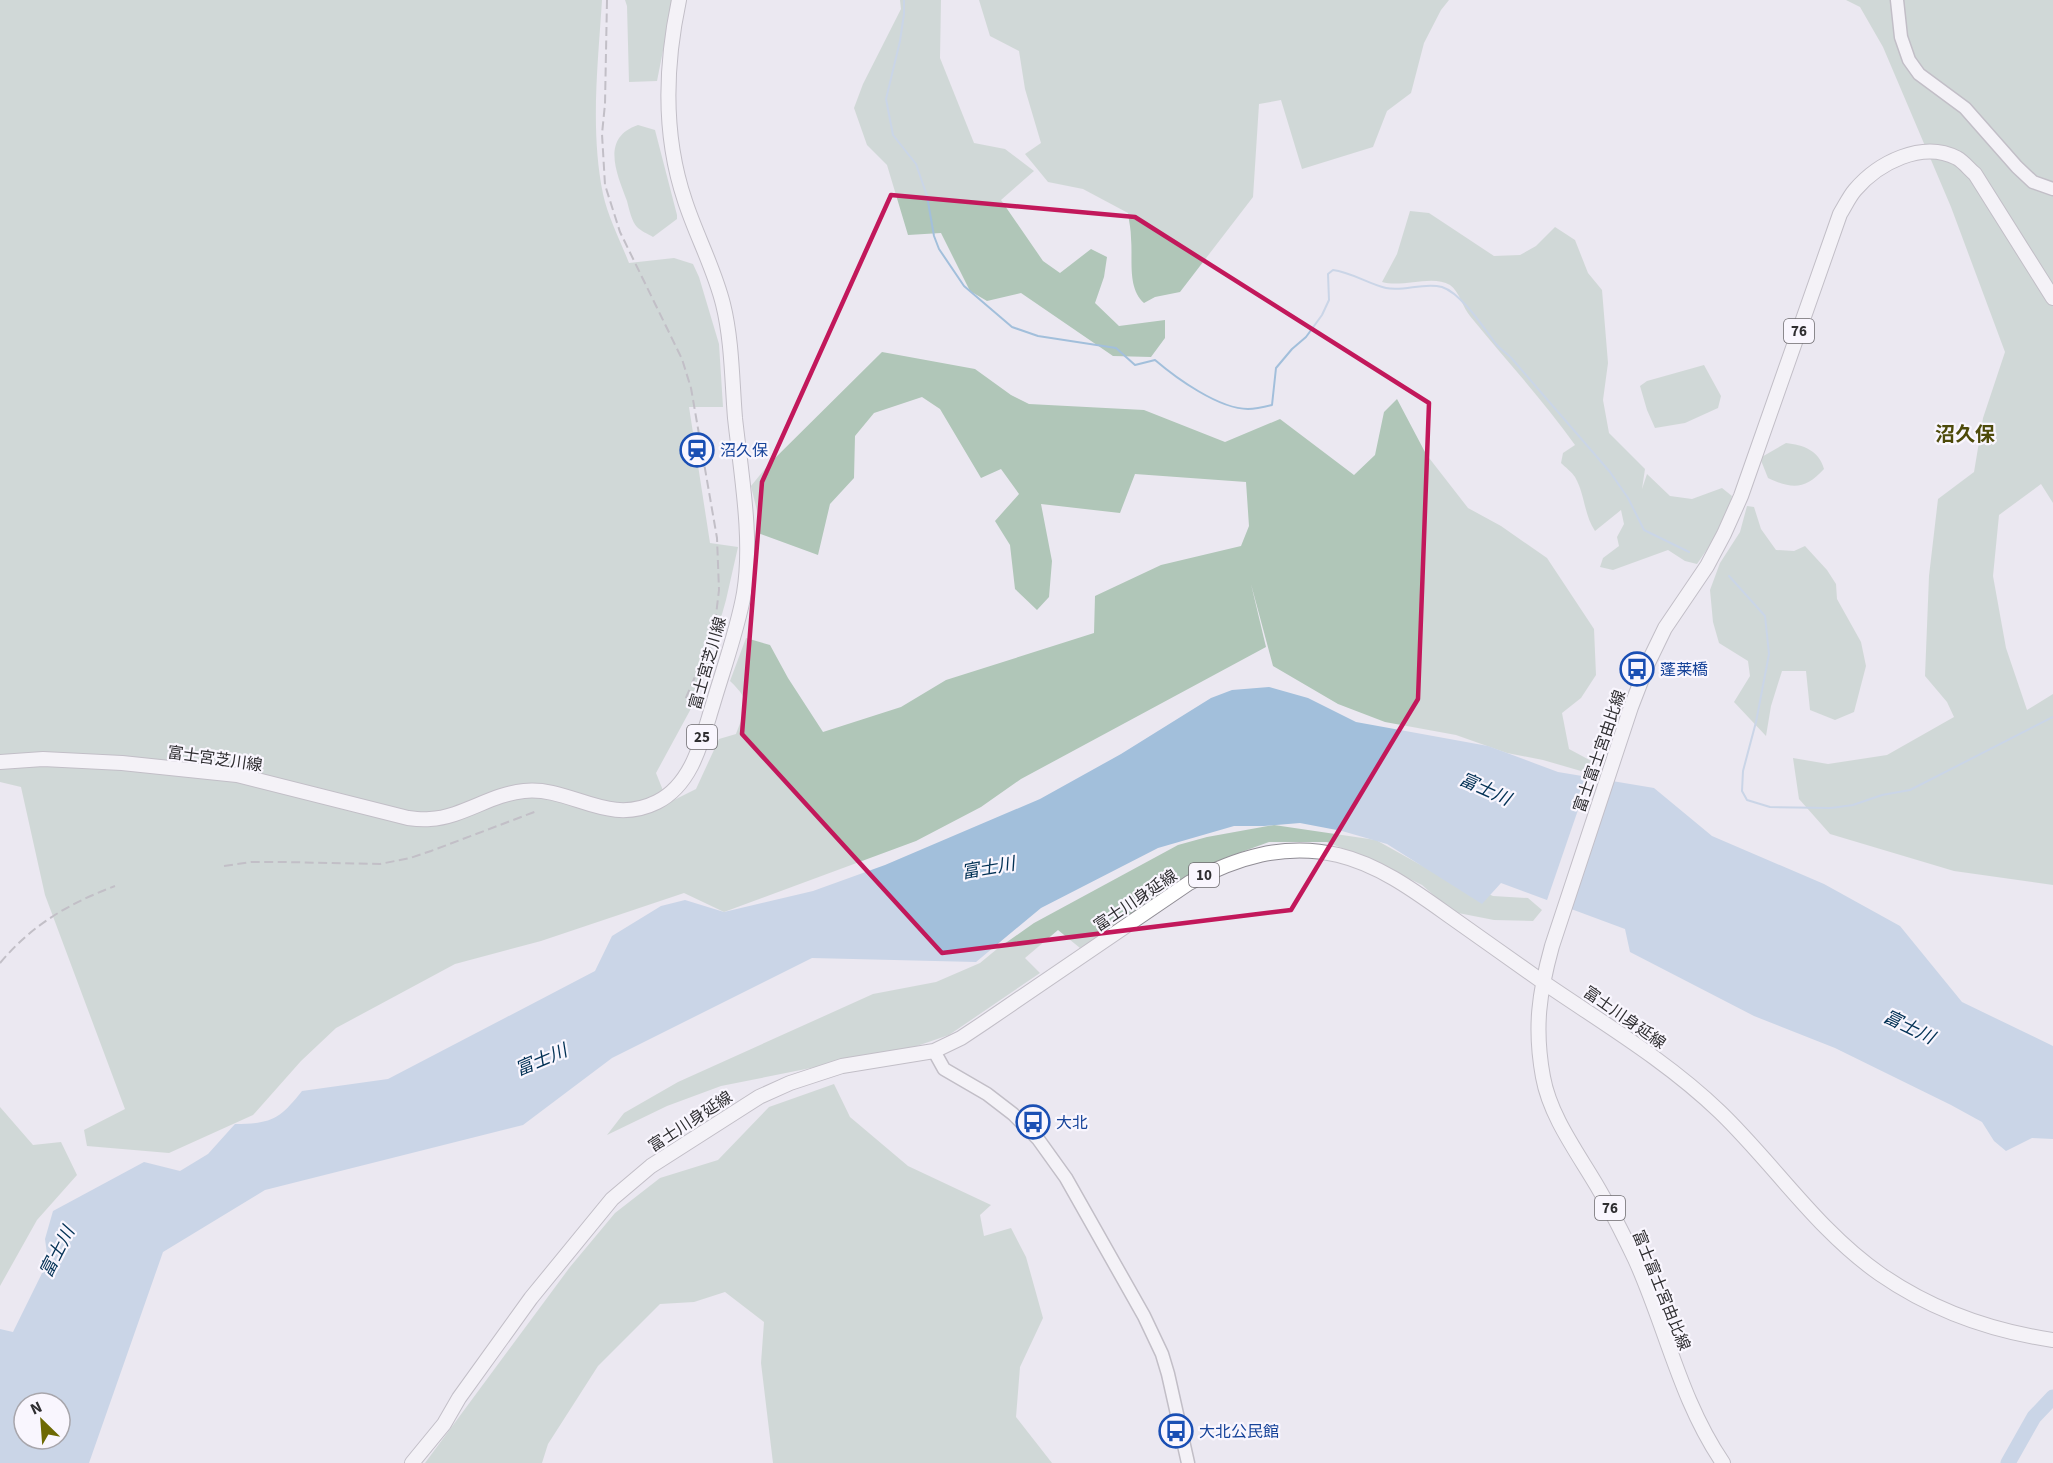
<svg xmlns="http://www.w3.org/2000/svg" width="2053" height="1463" font-family="'Source Sans 3','Noto Sans JP',sans-serif">
	<style>
		.green { fill: #b0c6b8 }
		.water { fill: #a2bfdb; fill-rule: evenodd }
		.pier { fill: #ebe8f1 }
		.lines { fill: none; stroke-linecap: round; stroke-linejoin: round }
		.stream { stroke: #a2bfdb; stroke-width: 2 }
		.river { stroke: #a2bfdb; stroke-width: 15 }
		.secondary-casing { stroke: #908d95; stroke-width: 15 }
		.primary-casing { stroke: #908d95; stroke-width: 16 }
		.secondary { stroke: #fff; stroke-width: 12 }
		.primary { stroke: #fff; stroke-width: 14 }
		.rail { stroke: #908e94; stroke-width: 2; stroke-dasharray: 9 4.5; stroke-linecap: butt }
		.marked { fill: none; stroke: #c2185b; stroke-width: 4.5; stroke-linejoin: round }
		.labels { text-anchor: middle; stroke-width: 4.5; stroke-linejoin: round; paint-order: stroke }
		.shield { fill: #f9f6fe; stroke: #6c6a6e; stroke-width: 1.5 }
		.shield-label { font-size: 15px; font-weight: bold; fill: #2f2e31 }
		.transit-label { font-size: 16px; fill: #164399; stroke: #f9f6fe; text-anchor: start }
		.street-label { font-size: 16px; fill: #2f2e31; stroke: #f9f6fe }
		.water-label { font-size: 18px; font-style: italic; fill: #003054; stroke: #f9f6fe }
		.quarter-label { font-size: 20px; font-weight: bold; fill: #4d4a0a; stroke: #f9f6fe }
	</style>
	<rect width="100%" height="100%" fill="#ebe8f1"/>
	<!-- green -->
	<path class="green" d="M0,0H602C598,64 590,130 603,194C608,217 620,240 629,263L674,258L693,264L699,277L719,344L723,407H689L710,543L738,547L726,600L700,692L656,773L668,803L696,789L719,739L736,734C746,707 753,703 730,681L746,638L770,645L788,678L823,732L901,707L946,680L1094,633L1095,596L1161,565L1241,546L1249,526L1246,482L1135,474L1120,513L1041,504L1052,561L1049,597L1037,610L1015,589L1010,545L995,521L1019,494L1001,469L981,478L940,409L922,397L874,413L855,436L854,478L830,504L818,555L758,533L759,519L751,486L768,465L882,352L975,369L1011,395L1029,404L1144,410L1225,442L1280,419L1354,475L1375,455L1384,412L1397,399L1426,454L1468,508L1501,526L1547,558L1594,629L1596,675L1581,698L1562,713L1569,749L1597,764L1581,771L1543,760L1507,753L1456,735L1385,722L1338,704L1273,666L1251,584L1266,647L1021,779L981,807L916,841L724,912L684,893L541,941L455,964L336,1028L301,1061L253,1115L169,1153L87,1146L84,1130L125,1109L45,895L21,787L0,782Z
		M625,0H673L657,81L629,82L627,6Z
		M900,0H941L940,58L974,143L1005,149L1034,171L1001,200L1043,261L1060,273L1091,249L1107,257L1104,277L1095,303L1119,326L1165,320V338L1151,357L1113,356L1021,293L987,301L970,291L941,233L908,235L887,165L867,145L854,108L863,84L901,9Z
		M979,0H1449L1441,10L1424,43L1411,93L1387,111L1373,147L1302,169L1281,100L1259,104L1253,197L1180,292L1155,297L1144,303C1127,288 1133,259 1131,238C1131,230 1129,221 1128,213L1083,189L1048,182L1025,154L1041,143L1025,89L1019,51L990,36Z
		M1846,0H2053V503L2041,484L1999,515L1993,576L2006,648L2027,710L2053,694V885L1954,871L1830,834L1799,799L1793,758L1828,764L1887,755L1954,717L1947,702L1925,676L1929,576L1938,499L1974,472L1983,418L2005,352L1951,207L1883,47L1860,7Z
		M638,125L655,130L677,215V219L653,237C648,234 641,231 637,227C632,222 629,209 627,201C617,174 600,138 638,125Z
		M1410,211L1429,213L1494,256L1520,255L1536,246L1555,227L1575,240L1588,273L1602,290L1608,363L1603,400L1609,433L1645,469L1642,489L1647,474L1670,496L1692,499L1722,488L1732,496L1726,522L1697,564L1685,561L1668,550L1613,570L1600,567L1603,558L1619,546L1617,537L1624,524L1621,510L1595,531C1584,515 1585,494 1575,477C1572,472 1565,467 1561,463L1563,453L1575,445C1543,400 1505,359 1470,316C1463,308 1459,291 1450,285C1432,274 1403,288 1382,282L1397,254Z
		M1704,365L1721,396L1718,408L1685,423L1655,428L1647,410L1640,386L1647,381Z
		M1786,443C1803,445 1819,450 1824,469C1805,490 1792,489 1768,478L1760,458Z
		M1747,506L1754,507L1761,529L1776,550L1794,551L1805,546L1827,570L1836,584L1837,599L1861,642L1866,666L1854,712L1835,720L1810,710L1806,671H1782L1771,706L1766,736L1734,702L1750,676L1748,661L1719,643L1713,622L1710,590L1720,563L1740,532Z
		M1274,825L1376,840L1419,864L1493,896L1528,898L1542,910L1533,921L1494,920L1453,912L1422,885L1371,860L1327,842H1269L1225,858L1159,897L1080,948L1058,930L1025,958L1040,973L949,1035L911,1048L721,1086L667,1106L607,1135L624,1113L678,1082L873,994L936,982L980,963L997,949L1034,923L1178,845L1207,837Z
		M834,1084L850,1117L908,1166L991,1205L980,1215L984,1236L1011,1228L1026,1257L1043,1318L1020,1367L1016,1417L1052,1463H773L761,1363L764,1322L725,1292L694,1302L660,1304L598,1366L548,1444L542,1463H425L570,1267L615,1213L660,1178L718,1160L769,1107Z
		M0,1107L33,1145L61,1142L77,1175L37,1220L0,1286Z"/>
	<!-- water -->
	<path class="water" d="M1269,687L1308,698L1356,722L1488,746L1558,772L1654,788L1712,836L1824,884L1900,926L1962,1002L2053,1046V1139L2032,1138L2006,1151L1994,1141L1982,1122L1951,1105L1835,1048L1754,1016L1630,952L1625,929L1501,883L1482,904L1387,844L1342,831L1300,823L1264,826H1234L1158,848L1041,908L976,962L812,958L612,1058L523,1125L265,1190L163,1252L89,1463H0V1329L13,1332L48,1261L45,1239L53,1211L144,1162L180,1171L208,1154L235,1124C271,1124 280,1119 302,1091L388,1079L595,971L612,936L661,906L685,900L724,912L813,891L885,865L1040,799L1121,754L1211,698L1232,690ZM24,1403H60V1439H24Z"/>
	<!-- pier -->
	<path class="pier" d="M1590,775L1608,778L1564,909L1546,903Z"/>
	<g class="lines">
		<!-- stream -->
		<path class="stream" d="M904,0V14L900,41L886,99L893,135L916,164L927,196L934,236L939,249L964,286L1012,327L1038,336L1116,348L1135,365L1155,360C1176,378 1219,409 1248,409C1255,409 1264,407 1272,405L1276,368L1292,349L1306,337L1322,315L1329,300L1328,274L1333,270C1351,272 1368,284 1386,288C1404,292 1423,282 1442,287C1461,293 1484,328 1496,344C1501,350 1508,354 1513,360L1610,472L1628,498L1644,530L1689,552
			M1729,576L1765,616L1769,654L1756,722L1743,771L1742,791L1747,800L1770,807L1831,808L1853,805L1882,795L1910,790L2053,717"/>
		<!-- river -->
		<path class="river" d="M2008,1463L2034,1417L2053,1397"/>
		<!-- secondary casing -->
		<g class="secondary-casing">
			<path id="secondary" d="M1897,0L1901,37L1909,60L1919,74L1965,108L2017,167L2033,182L2053,189
				M934,1051L944,1069L987,1094L1013,1114L1038,1139L1066,1178L1144,1316L1162,1354L1168,1374L1188,1463"/>
		</g>
		<!-- primary casing -->
		<g class="primary-casing">
			<path id="primary" d="M0,762L43,759L122,763L237,775L408,818C415,819 423,820 430,819C463,817 491,794 524,791C571,786 607,827 657,802C693,784 702,739 713,704C723,670 738,628 744,593C753,540 741,473 735,418C732,381 732,340 723,304C714,268 696,235 685,201C663,136 665,66 679,0
				M412,1463L444,1424L459,1398L531,1298L612,1199L651,1166L759,1097L790,1083L842,1066L934,1051L961,1038L985,1022L1189,883C1235,858 1285,842 1338,855C1380,865 1416,892 1451,917C1481,938 1510,959 1540,980C1601,1022 1666,1060 1720,1112C1774,1164 1817,1230 1880,1274C1932,1310 1991,1331 2053,1340
				M1723,1463C1680,1400 1666,1327 1635,1259C1623,1234 1611,1210 1597,1186C1577,1152 1550,1116 1543,1077C1534,1028 1539,993 1552,946L1631,707L1648,663L1665,628L1707,566L1724,534L1741,496L1840,214C1845,206 1849,197 1855,190C1878,163 1922,140 1957,158C1964,162 1969,169 1975,174L2053,298"/>
		</g>
		<!-- secondary -->
		<use href="#secondary" class="secondary"/>
		<!-- primary -->
		<use href="#primary" class="primary"/>
		<!-- rail -->
		<path class="rail" d="M607,0L605,104L602,134L605,185L620,232L682,359L691,388L717,538L719,590L716,615L709,644L685,700
			M224,866L251,862H282L380,864L410,858L431,851L537,811
			M0,963C33,924 68,904 115,886"/>
	</g>
	<!-- marked area -->
	<path d="M0 0H2053V1463H0ZM891,195L1135,217L1429,403L1418,699L1291,910L942,953L742,734L762,482Z" fill="#ebe8f1" fill-opacity=".55" fill-rule="evenodd"/>
	<path class="marked" d="M891,195L1135,217L1429,403L1418,699L1291,910L942,953L742,734L762,482Z"/>
	<!-- icons -->
	<defs>
		<g id="station-ring" transform="scale(1.725)"><circle r="9.5" fill="#f9f6fe" stroke="#1a4fb4" stroke-width="1.5"/><path d="M-3-6H3Q5-6 5-4V2Q5 4 3 4L4.5 6H3L1.5 4h-3L-3 6H-4.5L-3 4Q-5 4-5 2V-4Q-5-6-3-6ZM-3.5-4v3h7v-3ZM-3.5 1v1.5H-2V1ZM2 1v1.5H3.5V1Z" fill="#1a4fb4"/></g>
		<g id="bus-ring" transform="scale(1.725)"><circle r="9.5" fill="#f9f6fe" stroke="#1a4fb4" stroke-width="1.5"/><path d="M-5-6H5V4H4V6H2V4H-2V6H-4V4H-5ZM-3.5-4V0h7V-4ZM-3.5 1.2v1.5H-2V1.2ZM2 1.2v1.5H3.5V1.2Z" fill="#1a4fb4"/></g>
	</defs>
	<g fill-rule="evenodd">
		<use href="#station-ring" x="697" y="450"/>
		<use href="#bus-ring" x="1637" y="669"/>
		<use href="#bus-ring" x="1033" y="1122"/>
		<use href="#bus-ring" x="1176" y="1431"/>
	</g>
	<g class="labels">
		<!-- shield labels -->
		<g class="shield">
			<rect x="1784" y="319" width="30" height="24" rx="4.5"/>
			<rect x="687" y="725" width="30" height="24" rx="4.5"/>
			<rect x="1189" y="863" width="30" height="24" rx="4.5"/>
			<rect x="1595" y="1196" width="30" height="24" rx="4.5"/>
		</g>
		<g class="shield-label">
			<text x="1799" y="336">76</text>
			<text x="702" y="742">25</text>
			<text x="1204" y="880">10</text>
			<text x="1610" y="1213">76</text>
		</g>
		<!-- transit labels -->
		<g class="transit-label">
			<text x="720" y="456">沼久保</text>
			<text x="1660" y="675">蓬莱橋</text>
			<text x="1056" y="1128">大北</text>
			<text x="1199" y="1437">大北公民館</text>
		</g>
		<!-- street labels -->
		<g class="street-label">
			<text transform="translate(707 663) rotate(-74)" y="6">富士宮芝川線</text>
			<text transform="translate(1599 751) rotate(-71)" y="6">富士富士宮由比線</text>
			<text transform="translate(215 758) rotate(8)" y="6">富士宮芝川線</text>
			<text transform="translate(1135 900) rotate(-34)" y="6">富士川身延線</text>
			<text transform="translate(1625 1017) rotate(35)" y="6">富士川身延線</text>
			<text transform="translate(690 1121) rotate(-33)" y="6">富士川身延線</text>
			<text transform="translate(1662 1290) rotate(68)" y="6">富士富士宮由比線</text>
		</g>
		<!-- water labels -->
		<g class="water-label">
			<text transform="translate(1485 789) rotate(24)" y="6">富士川</text>
			<text transform="translate(988 868) rotate(-10)" y="6">富士川</text>
			<text transform="translate(1909 1027) rotate(26)" y="6">富士川</text>
			<text transform="translate(541 1060) rotate(-23)" y="6">富士川</text>
			<text transform="translate(57 1252) rotate(-63)" y="6">富士川</text>
		</g>
		<!-- quarter labels -->
		<g class="quarter-label">
			<text x="1965" y="441">沼久保</text>
		</g>
	</g>
	<!-- north arrow -->
	<g transform="translate(42 1421) rotate(335)"><circle r="28" fill="#f9f6fe" stroke="#a8a6ac" stroke-width="1.5"/>
	<path d="M0-4.5L10 22L0 15L-10 22Z" fill="#6d6902"/>
	<text y="-9" font-size="16" font-weight="bold" text-anchor="middle" fill="#2f2e31">N</text>
	</g>
</svg>
